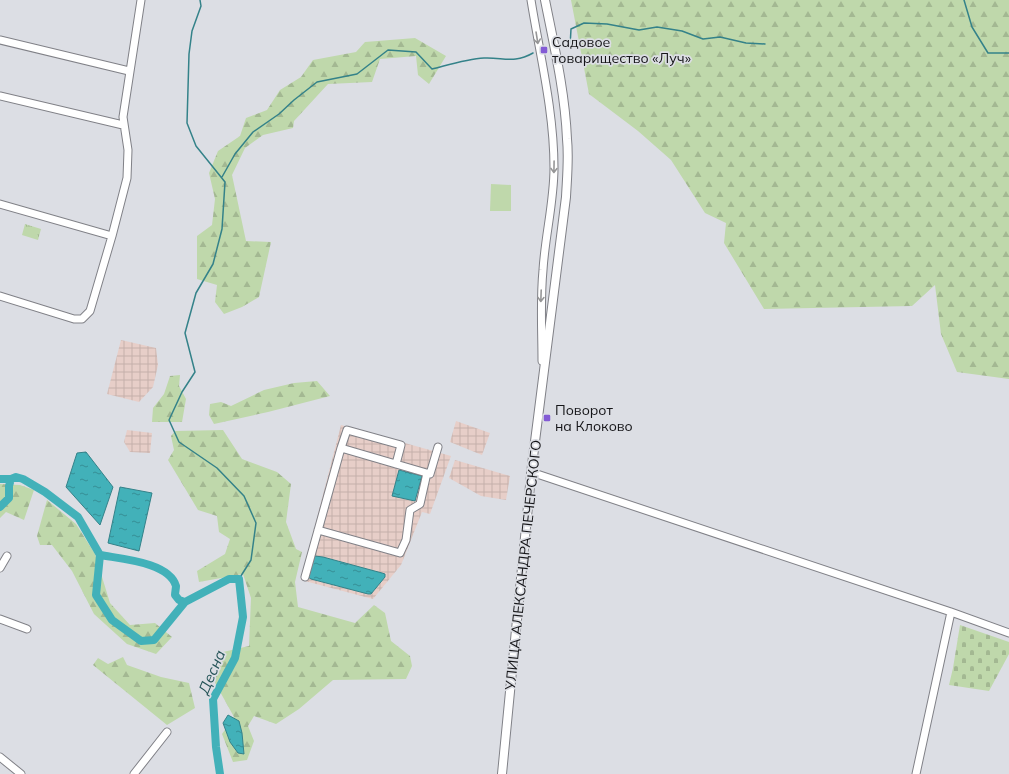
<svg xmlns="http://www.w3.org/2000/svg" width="1009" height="774" font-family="Mulish,sans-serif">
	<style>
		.industrial { fill: url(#industrial-grid) }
		.green { fill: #bfd8ab }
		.forest { fill: url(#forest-firs) }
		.cemetery { fill: url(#cemetery-stones) }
		.park { fill: url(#park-tufts) }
		.water { fill: url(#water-ripples); stroke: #348289 }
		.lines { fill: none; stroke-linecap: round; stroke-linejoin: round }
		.stream { stroke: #348289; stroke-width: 1.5 }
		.river { stroke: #42b1b9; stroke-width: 8 }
		.minor-casing { stroke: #808187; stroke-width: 9 }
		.major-casing { stroke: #808187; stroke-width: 10 }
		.minor { stroke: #fff; stroke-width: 7 }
		.major { stroke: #fff; stroke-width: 8 }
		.oneway { stroke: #969697 }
		.poi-dot { fill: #835bd5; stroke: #dcdee4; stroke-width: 1.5 }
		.labels { text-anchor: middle; stroke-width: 3.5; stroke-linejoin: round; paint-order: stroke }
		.poi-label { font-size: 14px; fill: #151518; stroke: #dcdee4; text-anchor: start }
		.street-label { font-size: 14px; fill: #151518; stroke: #dcdee4 }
		.water-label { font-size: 15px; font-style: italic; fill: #245357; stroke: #dcdee4 }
	</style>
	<defs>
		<pattern id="industrial-grid" width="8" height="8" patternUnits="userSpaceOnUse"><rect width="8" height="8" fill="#e7cec8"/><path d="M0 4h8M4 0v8" fill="none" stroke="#c5b0ab"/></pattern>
		<pattern id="forest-firs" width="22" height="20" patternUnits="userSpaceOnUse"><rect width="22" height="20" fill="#bfd8ab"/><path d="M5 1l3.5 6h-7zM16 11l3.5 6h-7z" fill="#a3b892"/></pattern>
		<pattern id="cemetery-stones" width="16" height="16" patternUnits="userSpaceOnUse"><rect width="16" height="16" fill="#bfd8ab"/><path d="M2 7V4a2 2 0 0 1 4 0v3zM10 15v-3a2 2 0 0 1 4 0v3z" fill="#a3b892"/></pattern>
		<pattern id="park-tufts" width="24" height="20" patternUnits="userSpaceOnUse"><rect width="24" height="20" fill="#bfd8ab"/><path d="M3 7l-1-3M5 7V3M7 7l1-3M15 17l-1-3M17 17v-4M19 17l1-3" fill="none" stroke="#a3b892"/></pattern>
		<pattern id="water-ripples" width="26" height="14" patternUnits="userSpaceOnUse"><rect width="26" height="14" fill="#42b1b9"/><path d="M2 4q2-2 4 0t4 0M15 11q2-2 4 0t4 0" fill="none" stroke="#368f95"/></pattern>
	</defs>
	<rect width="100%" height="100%" fill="#dcdee4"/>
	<!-- industrial -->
	<path class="industrial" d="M121,340L156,348L158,365L153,387L139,402L107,394Z
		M456,421L490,433L482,455L450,442Z
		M341,425L451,456L430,514L422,512L401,565L373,599L301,580Z
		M127,430L152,433L150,453L130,452L124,442Z
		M455,460L510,476L506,500L481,496L449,478Z"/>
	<!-- green -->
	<path class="green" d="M491,184L511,185V211H490Z"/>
	<!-- forest -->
	<path class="forest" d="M571,0H1009V379L957,372L941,334L935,285L912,306L764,309L724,243L726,223L705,213L671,160L638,131L589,94Z
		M415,38L446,56L429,84L418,75L416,56L380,59L372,82L328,84L294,121L293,128L263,135L245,148L232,175L246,241L271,242L259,297L242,307L224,314L215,302L217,285L197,279V236L212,225L215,199L209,173L218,151L240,136L246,118L267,110L280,90L301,77L313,60L356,52L365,42Z
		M180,375L179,386L186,399L182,422H152L153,408L164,394L170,376Z
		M317,381L330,396L268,412L214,424L209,415L210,404L221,402L231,406L264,390L294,383Z
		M223,430L242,459L277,472L291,484L286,522L296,549L302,552L295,582L298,607L355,623L374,605L385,613L391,641L410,656L412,666L406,679L333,680L299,709L276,724L254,716L248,726L254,741L247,760L233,762L222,734L234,717L213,679L223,652L249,646L251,598L243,574L199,582L197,571L225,554L230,539L219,532L217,516L198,510L168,460L174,450L171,436L175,431Z
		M0,484L20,485L34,490L24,520L6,512L0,518Z
		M47,500L76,524L95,554L110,603L130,625L155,623L172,637L156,654L127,644L94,614L72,571L52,545H40L37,536Z
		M123,657L127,665L161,677L189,683L195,708L167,725L93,665L98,658L108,664Z"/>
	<!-- cemetery -->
	<path class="cemetery" d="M960,625L1009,642V654L989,691L949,685L953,668Z"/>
	<!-- park -->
	<path class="park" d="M25,224L41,229L38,240L22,235Z"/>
	<!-- water -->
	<path class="water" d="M86,452L113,487L100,525L66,487L77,453Z
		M399,470L422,476L415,501L392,496Z
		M120,487L152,493L139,551L108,543Z
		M315,556L323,557L382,573L385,574V577L371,594H368L311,579L308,577L311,559Z
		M228,715L239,721L242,733L244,754L238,753L230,742L223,723Z"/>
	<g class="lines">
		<!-- stream -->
		<path class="stream" d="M200,0L201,6L192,31L189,54L187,123L196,146L225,182L222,229L213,264L196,293L185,333L195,372L182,392L169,420L179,442L217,468L244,496L256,523L251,560L239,579
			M964,0L972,27L988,53H1009
			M570,47L571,29L584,23L607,24L639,30L657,27L682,31L703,39L720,37L746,43L765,44
			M222,177L235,154L253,132L279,114L294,100L317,82L357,74L388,50L416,52L432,69C448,65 467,59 484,58C503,57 514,64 533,53"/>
		<!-- river -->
		<path class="river" d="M0,479H11
			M0,507L9,498V486L11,479L16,477L23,479L45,492L78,517L100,555L96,595L112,620L141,641L154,640L185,602L229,579H239L243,617L235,658L213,699L216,747L220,774
			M100,555C121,559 169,562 176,586C176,588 175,593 175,595L179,600L185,602"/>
		<!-- minor casing -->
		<g class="minor-casing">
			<path id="minor" d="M531,0C540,56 554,111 554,168C554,202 545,236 543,270C540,301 542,331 542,361
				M0,40L129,71
				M0,96L123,125
				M0,204L112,236
				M0,296L74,319H82L90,311L112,236L127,178L128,150L123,117L141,0
				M341,448L347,430L401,445L396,464
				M531,472L951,612L1009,633
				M318,530L400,553L406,540L410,510L420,504L427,473
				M0,568L7,556
				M305,577L341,448L430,474L438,447
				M0,619L27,629
				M0,757L21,774
				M134,774L167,732
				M916,774L951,612"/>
		</g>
		<!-- major casing -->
		<g class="major-casing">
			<path id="major" d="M502,774L532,465L566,197C567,177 569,158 567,139C565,92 554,45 545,0"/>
		</g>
		<!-- minor -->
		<use href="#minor" class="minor"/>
		<!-- major -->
		<use href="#major" class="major"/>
	</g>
	<!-- one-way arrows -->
	<defs><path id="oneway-shaft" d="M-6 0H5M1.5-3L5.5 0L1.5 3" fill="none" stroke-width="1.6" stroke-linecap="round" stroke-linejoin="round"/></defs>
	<g class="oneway">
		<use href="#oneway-shaft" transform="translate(537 38) rotate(81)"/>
		<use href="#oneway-shaft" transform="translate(554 167) rotate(91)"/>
		<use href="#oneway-shaft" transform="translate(541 296) rotate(92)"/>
	</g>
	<!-- markers -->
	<g class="poi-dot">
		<rect x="540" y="46" width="8" height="8" rx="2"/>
		<rect x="543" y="414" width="8" height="8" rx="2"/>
	</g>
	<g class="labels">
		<!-- poi labels -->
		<g class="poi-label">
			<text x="552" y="47">Садовое<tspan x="552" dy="16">товарищество «Луч»</tspan></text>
			<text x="555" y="415">Поворот<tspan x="555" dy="16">на Клоково</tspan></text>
		</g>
		<!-- street labels -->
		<g class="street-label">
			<text transform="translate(523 565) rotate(-84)" y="5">УЛИЦА АЛЕКСАНДРА ПЕЧЕРСКОГО</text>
		</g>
		<!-- water labels -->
		<g class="water-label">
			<text transform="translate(212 672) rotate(-67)" y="5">Десна</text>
		</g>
	</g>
</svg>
